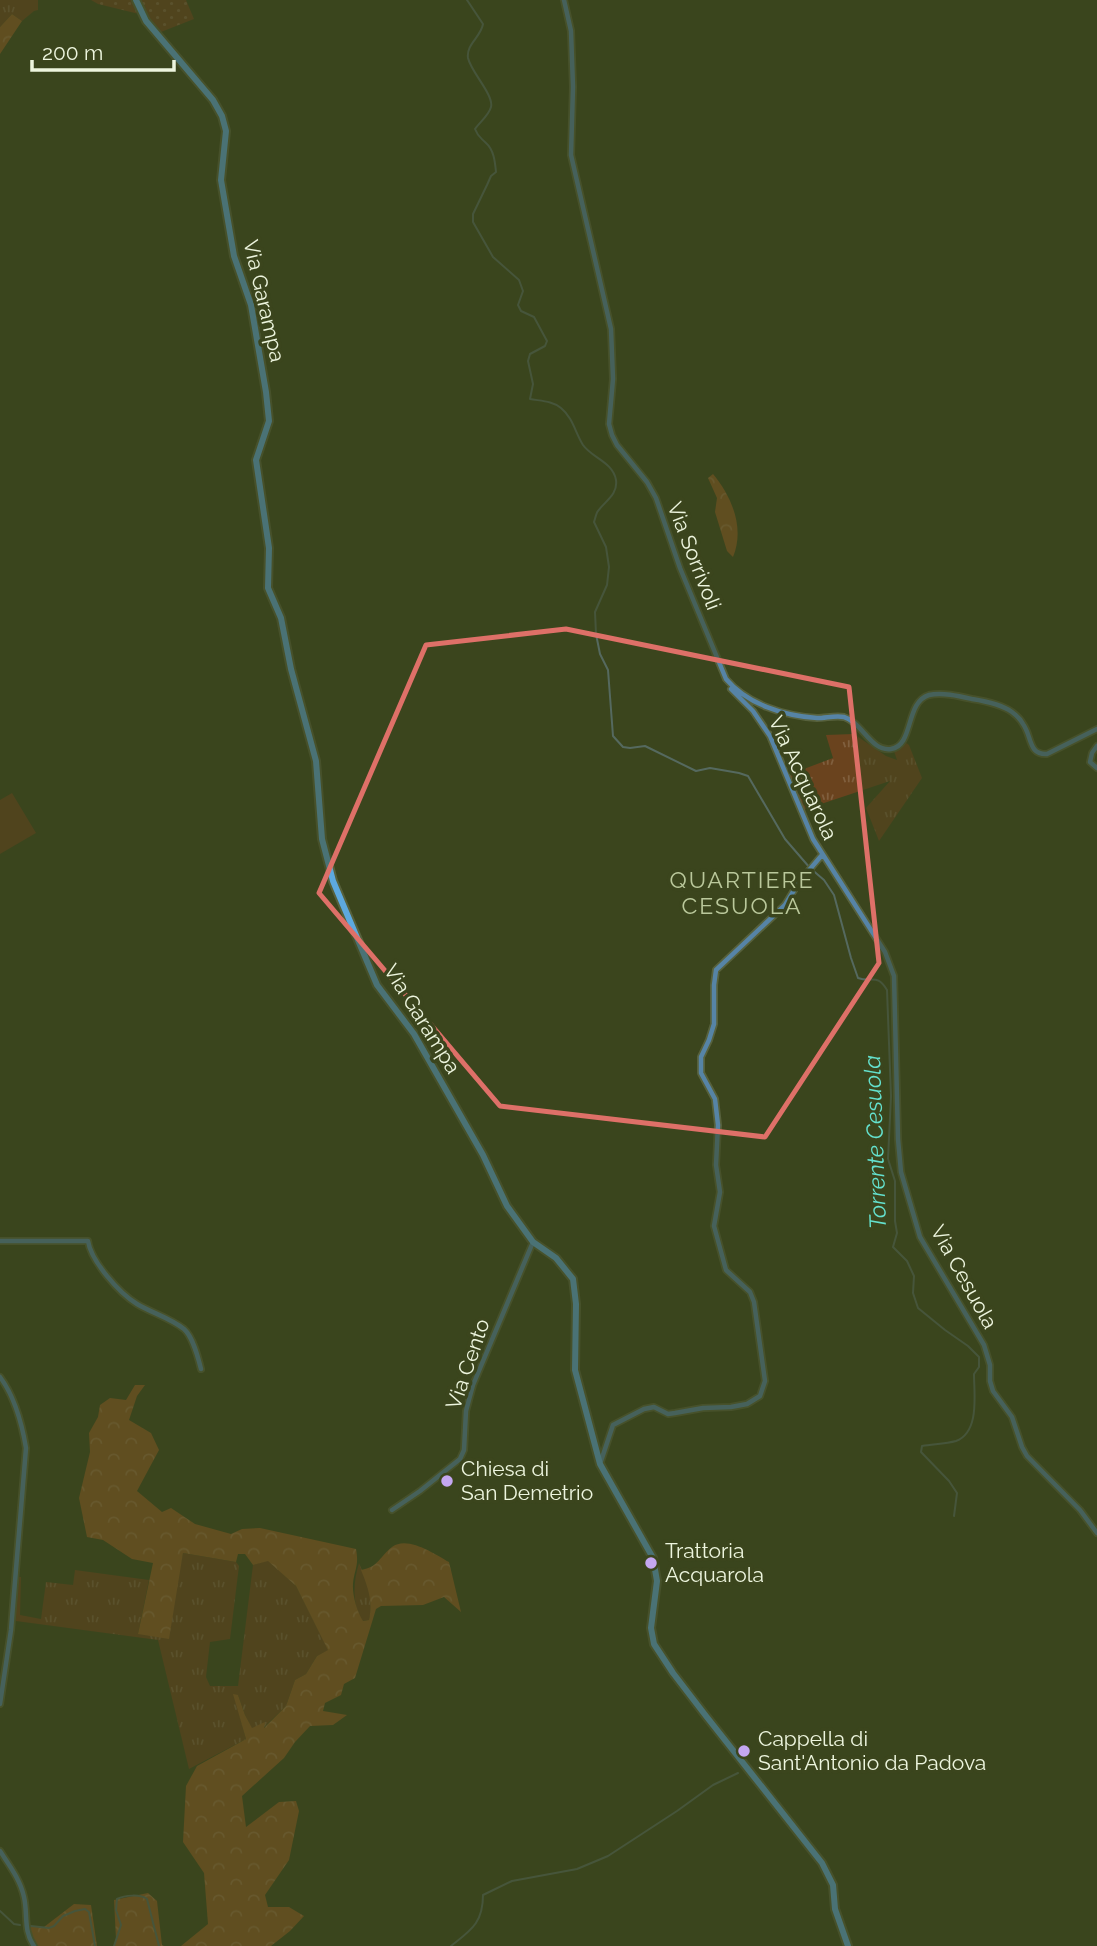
<svg xmlns="http://www.w3.org/2000/svg" width="1097" height="1946" font-family="Raleway,sans-serif">
	<style>
		.grass { fill: url(#grass-tufts) }
		.forest { fill: url(#forest-crowns) }
		.park { fill: url(#park-dots) }
		.pitch { fill: #6a431e }
		.lines { fill: none; stroke-linecap: round; stroke-linejoin: round }
		.stream { stroke: #55695f; stroke-width: 2 }
		.street-casing { stroke: #57613c; stroke-width: 8 }
		.secondary-casing { stroke: #57613c; stroke-width: 10 }
		.street { stroke: #5684a6; stroke-width: 4.5 }
		.secondary { stroke: #5da9df; stroke-width: 6 }
		.marked { fill: none; stroke: #de7068; stroke-width: 5; stroke-linejoin: round }
		.poi-dot { fill: #c4a7f1; stroke: #3b451d; stroke-width: 2.5 }
		.labels { text-anchor: middle; stroke-width: 7; stroke-linejoin: round; paint-order: stroke }
		.street-label { font-size: 21px; fill: #edf5de; stroke: #3b451d }
		.poi-label { font-size: 21px; fill: #edf5de; stroke: #3b451d; text-anchor: start }
		.neighbourhood-label { font-size: 23px; letter-spacing: 2px; fill: #bac89b; stroke: #3b451d }
		.water-label { font-size: 23px; font-style: italic; fill: #64e1ce; stroke: #3b451d }
	</style>
	<defs>
		<pattern id="grass-tufts" width="24" height="20" patternUnits="userSpaceOnUse" patternTransform="scale(1.75)"><rect width="24" height="20" fill="#6a431e"/><path d="M3 7l-1-3M5 7V3M7 7l1-3M15 17l-1-3M17 17v-4M19 17l1-3" fill="none" stroke="#805f3e"/></pattern>
		<pattern id="forest-crowns" width="20" height="18" patternUnits="userSpaceOnUse" patternTransform="scale(1.75)"><rect width="20" height="18" fill="#8e5924"/><path d="M2 6a3 3 0 1 1 6 0M12 15a3 3 0 1 1 6 0" fill="none" stroke="#9e7143"/></pattern>
		<pattern id="park-dots" width="8" height="8" patternUnits="userSpaceOnUse" patternTransform="scale(1.75)"><rect width="8" height="8" fill="#6a431e"/><path d="M2 2h.1M6 6h.1" fill="none" stroke="#805f3e" stroke-width="1.8" stroke-linecap="round"/></pattern>
	</defs>
	<rect width="100%" height="100%" fill="#3b451d"/>
	<!-- grass -->
	<path class="grass" d="M0,0H38V10L34,11L22,21L12,14L0,27Z
		M854,734L886,756L897,760L894,751L905,742L909,745L922,778L879,841L866,808L890,781L803,810L788,775L833,758L826,735Z
		M183,1553L236,1562L239,1566L230,1639L210,1642L206,1677L210,1686H238L253,1565L268,1560L296,1586L329,1650L317,1656L306,1674L295,1680L286,1706L262,1729H252L245,1715L238,1695H234L246,1739L189,1769L158,1640L16,1621L15,1615L17,1577H21L20,1615L41,1619L46,1582L73,1585L75,1570L149,1580L138,1634L180,1567Z
		M359,1563C367,1582 374,1599 369,1620L362,1621C352,1603 353,1583 359,1563Z"/>
	<!-- forest -->
	<path class="forest" d="M12,14L22,21L0,54V27Z
		M713,474C732,497 745,528 733,557L727,551L715,512L717,498L708,478Z
		M135,1385H145L137,1396L129,1420L151,1433L159,1450L137,1491L162,1512L171,1508L195,1524L231,1534L242,1529L260,1528L356,1549C359,1566 355,1568 353,1583C352,1594 357,1612 363,1621L369,1620C373,1601 368,1587 361,1570C379,1567 380,1556 392,1547C407,1535 435,1554 449,1562L461,1612L444,1597L423,1605L381,1606L376,1609L355,1678L344,1684L341,1695L325,1703L323,1711L347,1715L333,1725L310,1726L295,1742L284,1758L242,1796L246,1827L279,1802L296,1801L299,1811L289,1860L265,1895L268,1907H289L304,1916L290,1931L271,1946H181L208,1924L204,1873L183,1842L186,1786L197,1766L246,1739L233,1694L238,1695L245,1715L252,1728L265,1722L264,1728L286,1706L295,1680L306,1674L317,1656L328,1650L296,1586L268,1561L253,1565L245,1554H238L236,1562L183,1553L169,1639L138,1634L153,1563L132,1559L103,1540L87,1537L79,1498L90,1452L89,1433L98,1417L100,1405L110,1398L126,1400Z
		M148,1893L157,1901L162,1945L164,1946H114L116,1939L114,1900Z
		M74,1904L91,1905L97,1946H38L30,1936V1927H44Z"/>
	<!-- park -->
	<path class="park" d="M91,0H134L139,14L98,4Z
		M141,0H186L194,19L161,32L144,13Z"/>
	<!-- pitch -->
	<path class="pitch" d="M12,793L36,833L0,854V800Z"/>
	<g class="lines">
		<!-- stream -->
		<path class="stream" d="M467,0L483,24C481,37 466,44 468,58C471,72 494,95 491,107C489,115 480,122 475,129C478,137 480,137 486,143C494,150 495,162 496,172L491,176L487,185L473,214V222L493,257L519,280L523,291L518,305L521,311L534,317L547,341L545,346L530,354L528,361L533,384L530,399C541,401 553,401 561,408C573,418 575,432 583,445C592,458 613,462 616,480C618,495 605,501 598,511C596,513 595,520 594,522L606,547L609,567L607,585L595,612L596,634L600,654L608,670L613,736L623,747L630,748L645,746L696,771L710,768L739,773L748,776L785,839L810,868L824,880L834,895L851,958L858,978C872,983 877,973 887,990L891,1096L888,1159L895,1181V1221L897,1233L893,1247L907,1261L914,1276L913,1293L918,1308L945,1330L968,1346L979,1357V1367L974,1374C974,1394 980,1432 956,1441C945,1444 933,1444 922,1446L921,1452L949,1481L957,1493L954,1516
			M0,1911L14,1924L20,1925
			M31,1926L49,1928L54,1926L63,1916L75,1911L85,1909L89,1912L95,1946
			M114,1946L121,1925L116,1910L117,1899C125,1895 140,1894 147,1899L159,1946
			M451,1946C471,1930 483,1923 483,1895L512,1881L577,1869L608,1856L677,1811L713,1785L738,1773"/>
		<!-- street casing -->
		<g class="street-casing">
			<path id="street" d="M564,0L571,31L573,87L571,155L611,329L613,379L609,424L612,435L617,445L647,482L656,498L680,568L726,679C747,704 784,716 817,718C826,718 836,715 844,717C862,722 871,752 891,749C914,746 905,702 929,695C942,692 959,696 972,699C985,701 1001,704 1012,712C1016,715 1021,720 1023,724C1032,736 1028,755 1047,754L1097,729
				M731,689L753,711L770,736L813,839L885,952L894,976L898,1139L901,1172L920,1237L984,1345L990,1365V1381L993,1391L1012,1417L1022,1447L1027,1456L1080,1510L1097,1533
				M1097,746L1092,753L1090,762L1097,768
				M0,1241H88C91,1261 119,1293 137,1304C152,1313 170,1318 184,1329C193,1337 198,1357 201,1369
				M0,1377C15,1397 22,1424 26,1448L11,1630L0,1704
				M601,1461L613,1425L644,1409L654,1407L668,1414L675,1413L703,1408L731,1407L747,1404L760,1396L765,1381L754,1302L750,1292L726,1270L714,1226L720,1192L716,1165L718,1125L715,1099L701,1073V1057L709,1040L714,1024V985L716,970L785,905L799,882L822,855
				M392,1510L420,1491L460,1459L464,1450L466,1411L473,1385L533,1242
				M0,1851C9,1865 20,1879 24,1897C28,1914 23,1931 34,1946"/>
		</g>
		<!-- secondary casing -->
		<g class="secondary-casing">
			<path id="secondary" d="M136,0L146,21L213,100L222,116L226,131L221,180L234,256L251,305L266,392L269,421L256,460L269,548L268,588L281,618L291,669L316,761L322,839L333,881L377,985L414,1034L483,1155L507,1206L533,1242L556,1258L573,1279L576,1304L575,1370L600,1464L653,1558L657,1581L651,1628L654,1644L673,1673L706,1716L822,1863L833,1885L835,1909L848,1946"/>
		</g>
		<!-- street -->
		<use href="#street" class="street"/>
		<!-- secondary -->
		<use href="#secondary" class="secondary"/>
	</g>
	<!-- marked area -->
	<path d="M0 0H1097V1946H0ZM566,629L849,687L879,963L765,1137L500,1106L319,893L426,645Z" fill="#3b451d" fill-opacity=".55" fill-rule="evenodd"/>
	<path class="marked" d="M566,629L849,687L879,963L765,1137L500,1106L319,893L426,645Z"/>
	<!-- markers -->
	<g class="poi-dot">
		<circle cx="447" cy="1481" r="7"/>
		<circle cx="651" cy="1563" r="7"/>
		<circle cx="744" cy="1751" r="7"/>
	</g>
	<g class="labels">
		<!-- street labels -->
		<g class="street-label">
			<text transform="translate(264 301) rotate(77)" y="7">Via Garampa</text>
			<text transform="translate(694 556) rotate(69)" y="7">Via Sorrivoli</text>
			<text transform="translate(803 778) rotate(65)" y="7">Via Acquarola</text>
			<text transform="translate(422 1019) rotate(58)" y="7">Via Garampa</text>
			<text transform="translate(964 1277) rotate(61)" y="7">Via Cesuola</text>
			<text transform="translate(468 1364) rotate(-71)" y="7">Via Cento</text>
		</g>
		<!-- poi labels -->
		<g class="poi-label">
			<text x="461" y="1476">Chiesa di<tspan x="461" dy="24">San Demetrio</tspan></text>
			<text x="665" y="1558">Trattoria<tspan x="665" dy="24">Acquarola</tspan></text>
			<text x="758" y="1746">Cappella di<tspan x="758" dy="24">Sant'Antonio da Padova</tspan></text>
		</g>
		<!-- neighbourhood labels -->
		<g class="neighbourhood-label">
			<text x="742" y="888">QUARTIERE<tspan x="742" dy="26">CESUOLA</tspan></text>
		</g>
		<!-- water labels -->
		<g class="water-label">
			<text transform="translate(875 1142) rotate(-92)" y="8">Torrente Cesuola</text>
		</g>
	</g>
	<!-- scale -->
	<path d="M32 60v10h142v-10" fill="none" stroke="#edf5de" stroke-width="3.5"/>
	<text x="42" y="60" font-size="21" fill="#edf5de" stroke="#3b451d" stroke-width="5" paint-order="stroke">200 m</text>
</svg>
